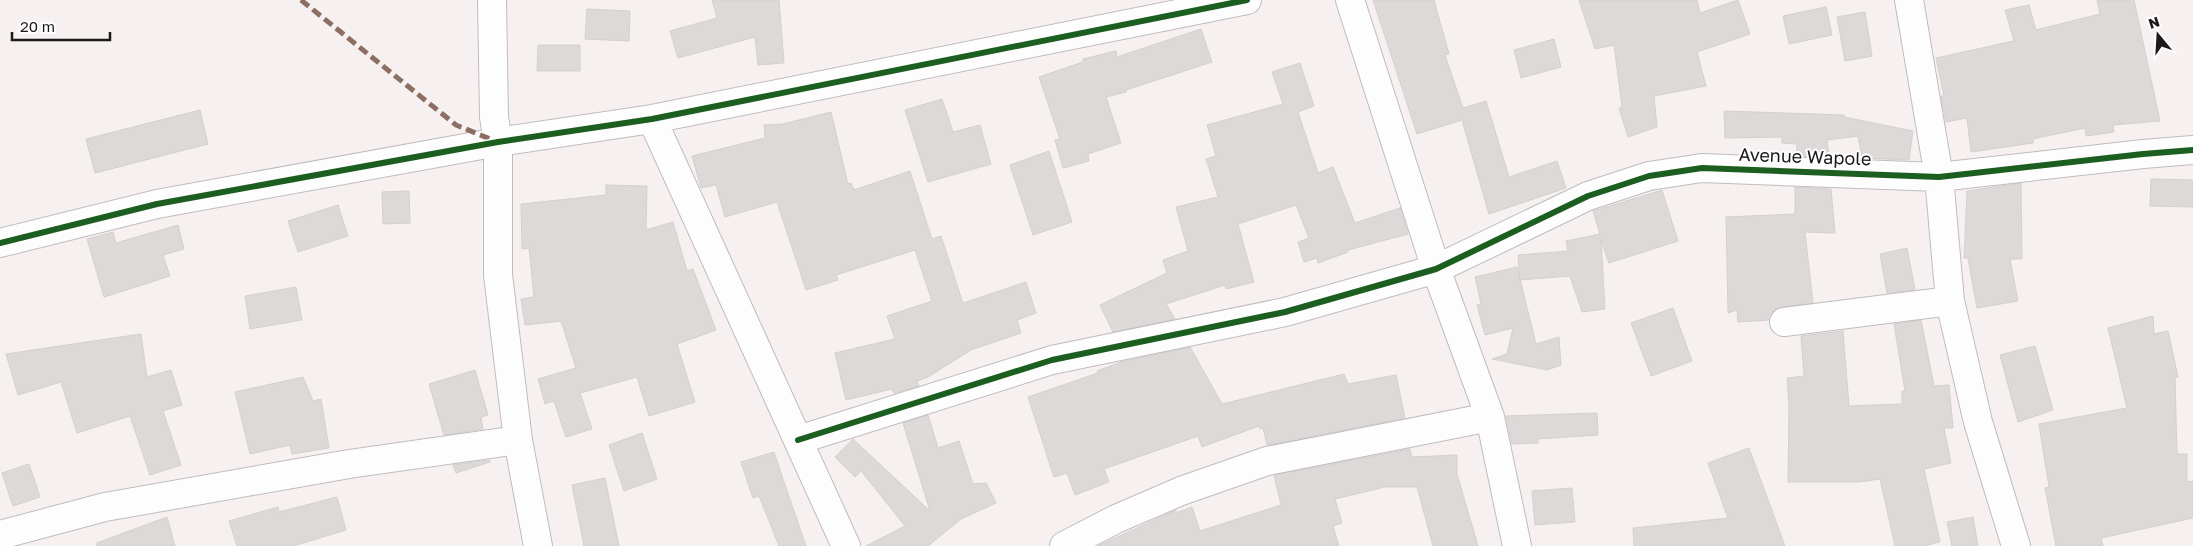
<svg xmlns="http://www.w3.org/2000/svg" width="2193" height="546" font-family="'Golos Text',sans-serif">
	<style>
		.building { fill: #ded9d9; stroke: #d4d0d0 }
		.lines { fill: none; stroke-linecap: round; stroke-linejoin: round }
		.minor-casing { stroke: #c1bcbc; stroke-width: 30 }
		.minor { stroke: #fefdfd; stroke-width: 28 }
		.quiet { stroke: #8d6e63; stroke-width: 5; stroke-dasharray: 10 5; stroke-linecap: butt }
		.cycleway-casing { stroke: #fdfdfd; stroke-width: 9 }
		.cycleway { stroke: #1b5e20; stroke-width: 6 }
		.labels { text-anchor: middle; stroke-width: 4; stroke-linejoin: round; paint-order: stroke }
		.street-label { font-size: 18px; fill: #1c1818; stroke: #fdfdfd }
	</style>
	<rect width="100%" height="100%" fill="#f6f0f0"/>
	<!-- building -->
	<path class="building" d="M712,0H779L784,63L758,65L755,37L678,58L670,31L717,18Z
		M1373,0H1434L1449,54L1445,55L1463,108L1486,101L1509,177L1557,161L1566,188L1489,214L1462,120L1417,134Z
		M1579,0H1697L1700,13L1738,0L1750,34L1697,52L1706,86L1654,96L1657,127L1628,137L1619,108L1622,107L1614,45L1595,49Z
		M2097,0H2134L2160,121L2113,125L2114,132L2086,136L2085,128L2033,139V143L1971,152L1967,118L1946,122L1941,96H1944L1936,58L2014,41L2005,10L2029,5L2036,30L2100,14Z
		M1826,7L1832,35L1789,44L1783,16Z
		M587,9L630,11L629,41L585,39Z
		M1865,12L1872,56L1845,61L1837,17Z
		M1201,29L1212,62L1126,90V92L1106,97L1121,143L1088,154L1089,161L1063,168L1055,140L1060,139L1039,77L1083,62V59L1116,51L1117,57Z
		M1554,39L1561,67L1521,78L1514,50Z
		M538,45H580V71H537Z
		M1300,63L1314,106L1298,112L1318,173L1333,167L1355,223L1400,208L1408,234L1348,250V252L1318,263L1317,258L1304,262L1298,242L1309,238L1296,205L1238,224L1254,282L1226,289L1225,285L1166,304L1175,319L1113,332L1100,305L1167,273L1163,260L1188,251L1176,207L1218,197L1206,159L1216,156L1207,125L1283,104L1272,72Z
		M942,99L953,132L980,125L991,164L928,182L905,110Z
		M200,110L208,144L95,173L86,139Z
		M1724,111L1844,115V117L1913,131L1909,160L1862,158L1858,136L1827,140L1829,157L1796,156L1797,144L1782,143V137L1725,138Z
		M831,112L848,184L851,183L854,190L910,171L932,239L941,236L963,303L1026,282L1036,313L1017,320L1021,333L971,350L928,377L917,381L919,386L894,393L892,389L846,400L835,353L895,339L887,316L932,301L915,250L836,275L838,280L806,290L777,202L725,217L716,185L701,188L692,156L765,138L764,125L783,124Z
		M1049,151L1072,222L1033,235L1010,165Z
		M2151,179L2193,180V207L2150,206Z
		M2021,183L2022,259H2010L2018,301L1977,308L1968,258H1964L1967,191Z
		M606,185L647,186L646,230L673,222L687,271L693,269L716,330L677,344L695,402L649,416L637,377L580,393L592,429L566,437L554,401L545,404L538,379L576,368L561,321L525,325L521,299L534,297L529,248L522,249L521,204L606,195Z
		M1795,187L1831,189L1835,233L1805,232L1813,303L1782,307L1774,310L1769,320L1738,322L1737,310L1728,313L1726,217L1795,214Z
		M1662,190L1678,241L1609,263L1601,240L1605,309L1582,312L1570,276L1520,280L1518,255L1568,251L1566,241L1600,234L1593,211Z
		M409,191L410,223L383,224L382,192Z
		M338,205L348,236L298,252L288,221Z
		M178,225L184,249L163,255L170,276L104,297L87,239L113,232L116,243Z
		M1907,248L1915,290L1887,293L1880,254Z
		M1517,267L1536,344L1559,337L1561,365L1547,370L1492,359L1507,354L1513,328L1485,335L1477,305L1481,304L1475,277Z
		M296,287L302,320L250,329L245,296Z
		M1673,308L1692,361L1651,376L1631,323Z
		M2153,316L2154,334L2168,331L2178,377L2175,378L2177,454H2187V482L2193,481V518L2101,538L2103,546H2056L2045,488L2049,487L2039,424L2127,408L2108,328Z
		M1921,320L1934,386L1949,385L1953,428H1944L1951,463L1924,469L1940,542L1924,546H1895L1880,479L1859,482H1788L1789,404L1787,378L1804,376L1801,336L1843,331L1849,406L1902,404V391H1905L1894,324Z
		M141,334L147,377L171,370L182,405L163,411L181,465L150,475L130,416L77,433L61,382L18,395L6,354Z
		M2035,346L2053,410L2018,422L2000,355Z
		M1190,347L1222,404L1344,374L1348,384L1396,375L1405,418L1267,445L1263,428L1260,429L1259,426L1202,447L1198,436L1104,469L1109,482L1075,495L1067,473L1054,477L1028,397L1098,373L1097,371L1121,362Z
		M475,370L488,415L481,417L483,429L444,435L429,384Z
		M303,377L313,401L321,399L329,448L292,454L290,445L250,454L235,392Z
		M1597,413L1598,435L1538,439V443L1512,444L1506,416Z
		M928,415L938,448L959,441L973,484L986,483L996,503L961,519L928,546H866L905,526L861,471L855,477L835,457L853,439L930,511L903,423Z
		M642,433L657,479L624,491L609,445Z
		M1749,448L1785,546H1634L1633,528L1728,518L1708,463Z
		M1410,449L1412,457L1457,455V474L1478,546H1433L1417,487H1385L1335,499L1342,523L1333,526L1339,546H1098L1176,510V513L1192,507L1200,531L1281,505L1274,475Z
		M774,452L784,482L806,546H779L759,496L753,498L741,462Z
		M490,460V462L456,473L453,465Z
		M29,464L40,497L13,506L2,473Z
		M605,478L619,546H584L572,485Z
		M1572,488L1575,522L1535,525L1532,491Z
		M337,497L346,530L293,546H237L229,521L278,507L279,512Z
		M167,517L175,546H97V543Z
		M1973,517L1978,546H1952L1947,522Z"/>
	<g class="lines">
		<!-- minor casing -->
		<g class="minor-casing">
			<path id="minor" d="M492,0L494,117L498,142V275L518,440L538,546
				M1350,0L1436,269L1490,417L1517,546
				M1909,0L1939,177L1950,301L1978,422L2016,546
				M652,119L846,546
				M0,243L157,204L498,142L652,119L1247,0
				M1784,322L1950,301
				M798,440L1052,360L1285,312L1436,269L1588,196L1649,176L1702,168L1939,177L2143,154L2193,150
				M0,535L105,507L349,464L518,440
				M1064,546L1116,519L1181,491L1267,461L1490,417"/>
		</g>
		<!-- minor -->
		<use href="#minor" class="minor"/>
		<!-- quiet -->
		<path class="quiet" d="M301,0L456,125L495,141"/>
		<!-- cycleway casing -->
		<g class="cycleway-casing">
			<path id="cycleway" d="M0,243L157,204L498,142L652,119L1247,0
				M798,440L1052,360L1285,312L1436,269L1588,196L1649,176L1702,168L1939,177L2143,154L2193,150"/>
		</g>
		<!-- cycleway -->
		<use href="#cycleway" class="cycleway"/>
	</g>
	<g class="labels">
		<!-- street labels -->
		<g class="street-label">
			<text transform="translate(1805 157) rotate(2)" y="6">Avenue Wapole</text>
		</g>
	</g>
	<!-- north arrow -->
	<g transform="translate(2158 35) rotate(342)" stroke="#fdfdfd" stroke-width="4" paint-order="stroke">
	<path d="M0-4L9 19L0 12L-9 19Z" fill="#1c1818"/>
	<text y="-8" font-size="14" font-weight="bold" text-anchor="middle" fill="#1c1818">N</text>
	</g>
	<!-- scale -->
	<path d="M12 32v8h98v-8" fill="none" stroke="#1c1818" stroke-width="2.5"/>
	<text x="20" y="32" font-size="15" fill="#1c1818" stroke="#fdfdfd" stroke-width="4" paint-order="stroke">20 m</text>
</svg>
